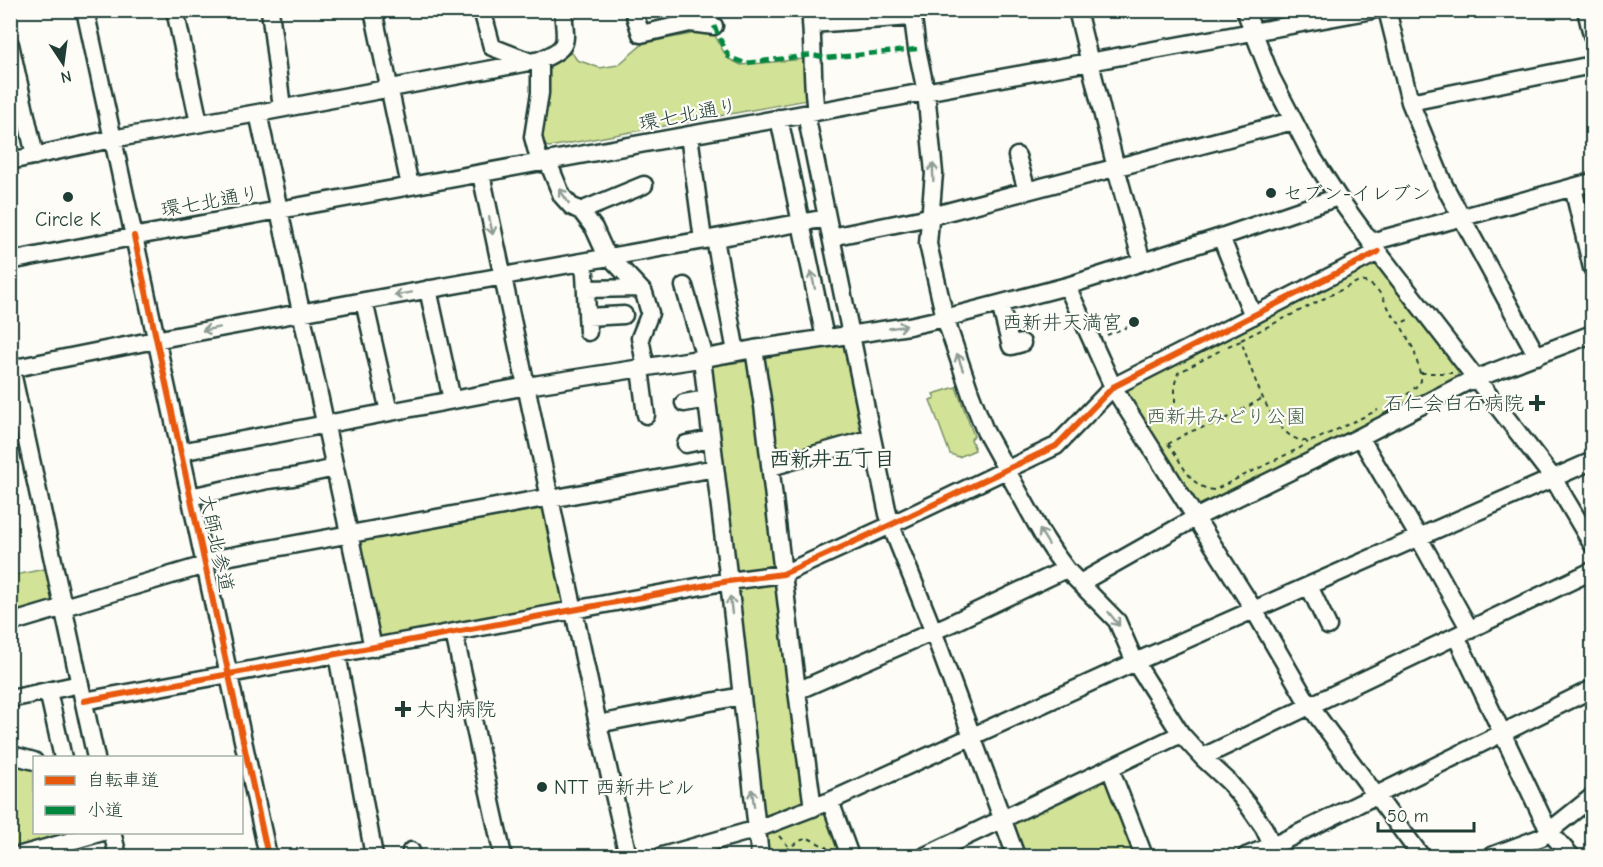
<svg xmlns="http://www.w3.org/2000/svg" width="1603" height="867" font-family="'Comic Neue','Klee One',sans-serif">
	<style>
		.green { fill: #d2e397; stroke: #789066; stroke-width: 1.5 }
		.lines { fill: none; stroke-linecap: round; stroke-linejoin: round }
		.minor-casing { stroke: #1f3d34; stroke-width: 21 }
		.path { stroke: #1f3d34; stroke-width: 2; stroke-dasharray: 4.5 4.5; stroke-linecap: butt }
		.minor { stroke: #fdfcf7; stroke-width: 16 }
		.quiet { stroke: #00873e; stroke-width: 4.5; stroke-dasharray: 9 4.5; stroke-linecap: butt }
		.cycleway-casing { stroke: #fdfcf7; stroke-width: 10 }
		.cycleway { stroke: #e8590c; stroke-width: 6 }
		.oneway { stroke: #8e9c96 }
		.poi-dot { fill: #1f3d34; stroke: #fdfcf7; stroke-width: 2 }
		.labels { text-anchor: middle; stroke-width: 4.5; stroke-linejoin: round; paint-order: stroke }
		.street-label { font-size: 20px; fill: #1f3d34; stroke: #fdfcf7 }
		.poi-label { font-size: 20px; fill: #1f3d34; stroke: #fdfcf7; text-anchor: start }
		.park-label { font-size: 20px; fill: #435e48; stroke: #fdfcf7 }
		.neighbourhood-label { font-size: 21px; font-weight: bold; fill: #1f3d34; stroke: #fdfcf7 }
	</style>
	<rect width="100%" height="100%" fill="#fdfcf7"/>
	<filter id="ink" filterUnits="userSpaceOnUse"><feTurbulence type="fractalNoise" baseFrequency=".0167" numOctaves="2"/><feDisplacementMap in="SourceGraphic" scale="12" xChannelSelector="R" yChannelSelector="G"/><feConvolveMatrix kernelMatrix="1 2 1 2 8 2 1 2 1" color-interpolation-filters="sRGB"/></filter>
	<g filter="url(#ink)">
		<!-- green -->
		<path class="green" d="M712,30L727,58L741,65L804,59L807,100L549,147L540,144L545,62L572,53L577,60L600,68L618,65L644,43Z
			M1376,259L1459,369L1457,378L1195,512L1122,389Z
			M843,342L848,346L866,430L862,435L776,460L763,356L768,353Z
			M750,359L777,566L773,571L734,574L708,366L742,362Z
			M956,387L974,436L971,439L975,450L959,457L950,454L930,400L935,398L933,394Z
			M546,508L570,605L376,641L357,542Z
			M49,568L56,599L53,605L11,616V576Z
			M780,582L808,803L760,822L735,593L741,587Z
			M16,764L34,771V832L82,833L11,851V767Z
			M1105,778L1140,856H1023L1012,826L1016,822Z
			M823,811L827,812L843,856H766L765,833Z"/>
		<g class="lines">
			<!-- minor casing -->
			<g class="minor-casing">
				<path id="minor" d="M85,10L268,856
					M175,10L199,123
					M270,10L282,108
					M373,10L410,186
					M482,10L492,47L528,61
					M633,10L641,34L690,23L714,26
					M810,10C814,44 811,78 816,112
					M912,10L917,49L926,92L934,173L928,244L945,318L971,395L985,431L1042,534L1055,554L1066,569L1117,621L1135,662L1181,734L1203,758L1228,781L1248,805L1264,828L1277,856
					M1077,10L1116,168L1142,262
					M1245,10L1271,77L1313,158L1338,197L1378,252L1553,478L1592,544
					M1387,10L1410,102L1444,185L1537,356
					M1586,10L1592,35
					M811,24L912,17
					M10,44L35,156
					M1410,102L1592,65
					M258,113L349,533L373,648
					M806,114L872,438L888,514L894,533L929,620L1016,856
					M779,118L825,338
					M689,135L703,240
					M1017,156L1027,191
					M10,161L112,139L258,113L540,60C572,47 565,41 563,10
					M548,162L562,196L571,206L581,211L594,228L604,250L610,257L644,293L650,313L640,338L646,368
					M540,163L533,137L540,93V60
					M481,174L598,724L628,856
					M1573,187L1592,268
					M581,211L644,185
					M831,237L920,219L1293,121
					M1221,237L1253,316
					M715,239L736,352
					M1371,242L1592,182
					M10,261L148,234L1373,10
					M582,263L585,274L588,332
					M684,286L705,358
					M1067,286L1113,387L1254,610L1309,705L1421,856
					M428,289L452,400
					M586,289L639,288
					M364,301L389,412
					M1000,304L1011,346L1022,343
					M587,317L624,315
					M754,349L763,406L797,691L813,808
					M702,359L729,582L760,856
					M10,363L96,758
					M10,369L155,340L364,301L827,218
					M640,369L646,415
					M684,403L707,399
					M1360,437L1414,529L1470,630
					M686,444L711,439
					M180,452L527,386L705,358L754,349L909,326L945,318L1067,286L1221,237L1338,197
					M771,467L872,438
					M190,497L268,480L293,477L335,468
					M204,561L540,499H551L715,468
					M1080,583L1195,518L1360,437L1467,382L1592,334
					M1309,586L1328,626
					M10,623L205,565
					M454,633L503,856
					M1456,636L1544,821L1555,838L1571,856
					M337,654L374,856
					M48,691L63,758
					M797,691L950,624L1066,569
					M10,699L80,684
					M84,701L729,581L783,574L882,529L1056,446L1113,387L1378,252
					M598,724L741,696
					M10,757L16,756L34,761
					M1203,758L1209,754L1592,571
					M1110,768L1144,856
					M830,801L850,856
					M112,832L118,856
					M411,851L412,856
					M17,856L103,832
					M662,856L757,829L830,801L1142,659L1592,461
					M925,856L1181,734
					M1246,856L1279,843L1592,689
					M1491,856L1542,837L1592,797"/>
			</g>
			<!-- path -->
			<path class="path" d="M1107,335L1127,327
				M1241,340L1359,281C1376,283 1381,294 1388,307C1391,313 1396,319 1400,324L1411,318
				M1228,346L1241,341C1252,368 1273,452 1315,440L1378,410
				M1421,373H1452
				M1399,399L1411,392L1421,381V377L1414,350L1400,324
				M1175,402V383L1178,373L1223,349
				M1168,444C1181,459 1189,488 1214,490L1300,448L1308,442
				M1168,444L1189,432L1222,421L1263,398
				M779,836L789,847
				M779,856V855L799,841L808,838L826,847L833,856"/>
			<!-- minor -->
			<use href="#minor" class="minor"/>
			<!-- quiet -->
			<path class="quiet" d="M714,26L729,57L745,63L813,55L826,58L917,49"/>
			<!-- cycleway casing -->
			<g class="cycleway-casing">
				<path id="cycleway" d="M134,236L268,856
					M84,701L729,581L783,574L882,529L1056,446L1113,387L1378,252"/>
			</g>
			<!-- cycleway -->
			<use href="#cycleway" class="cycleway"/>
		</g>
		<!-- one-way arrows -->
		<defs><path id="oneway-shaft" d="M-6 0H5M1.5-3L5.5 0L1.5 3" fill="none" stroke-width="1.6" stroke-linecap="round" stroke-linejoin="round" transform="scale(1.5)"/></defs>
		<g class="oneway">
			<use href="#oneway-shaft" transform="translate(933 172) rotate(-92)"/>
			<use href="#oneway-shaft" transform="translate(564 196) rotate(-124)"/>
			<use href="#oneway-shaft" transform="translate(491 226) rotate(78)"/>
			<use href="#oneway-shaft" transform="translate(813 280) rotate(-102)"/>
			<use href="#oneway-shaft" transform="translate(403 294) rotate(170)"/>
			<use href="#oneway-shaft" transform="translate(898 327) rotate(-9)"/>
			<use href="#oneway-shaft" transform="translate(211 329) rotate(170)"/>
			<use href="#oneway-shaft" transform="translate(960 362) rotate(-109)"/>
			<use href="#oneway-shaft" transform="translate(1044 537) rotate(-121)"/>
			<use href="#oneway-shaft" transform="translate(731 605) rotate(-96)"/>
			<use href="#oneway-shaft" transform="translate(1114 619) rotate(52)"/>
			<use href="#oneway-shaft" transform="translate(753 798) rotate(-97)"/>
		</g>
	</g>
	<!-- markers -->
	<g class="poi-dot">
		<circle cx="1271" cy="193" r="6"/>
		<circle cx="68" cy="197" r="6"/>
		<circle cx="1134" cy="322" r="6"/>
		<path d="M1534 394h6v6h6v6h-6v6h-6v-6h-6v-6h6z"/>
		<path d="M400 700h6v6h6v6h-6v6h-6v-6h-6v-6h6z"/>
		<circle cx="542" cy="787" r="6"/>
	</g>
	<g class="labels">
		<!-- street labels -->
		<g class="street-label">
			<text transform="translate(688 114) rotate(-11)" y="7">環七北通り</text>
			<text transform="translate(210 201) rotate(-10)" y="7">環七北通り</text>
			<text transform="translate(217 543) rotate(78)" y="7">大師北参道</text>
		</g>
		<!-- poi labels -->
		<g class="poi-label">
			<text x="1283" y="200">セブン-イレブン</text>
			<text x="68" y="226" text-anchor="middle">Circle K</text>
			<text x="1122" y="329" text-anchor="end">西新井天満宮</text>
			<text x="1524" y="410" text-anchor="end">石仁会白石病院</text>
			<text x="416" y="716">大内病院</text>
			<text x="554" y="794">NTT 西新井ビル</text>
		</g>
		<!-- park labels -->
		<g class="park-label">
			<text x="1226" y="423">西新井みどり公園</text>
		</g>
		<!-- neighbourhood labels -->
		<g class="neighbourhood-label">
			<text x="832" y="466">西新井五丁目</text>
		</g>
	</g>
	<!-- margin -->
	<rect width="1603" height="867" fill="none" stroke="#fdfcf7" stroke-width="36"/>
	<rect x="18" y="18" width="1567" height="831" fill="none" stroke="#1f3d34" stroke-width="2" filter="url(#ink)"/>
	<!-- legend -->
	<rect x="33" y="756" width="210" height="78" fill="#fdfcf7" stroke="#a4b0a9" stroke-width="1.5"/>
	<rect x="45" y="776" width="30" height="9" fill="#e8590c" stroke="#a4b0a9" stroke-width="1.5"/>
	<text x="87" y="786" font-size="18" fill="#1f3d34">自転車道</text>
	<rect x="45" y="806" width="30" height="9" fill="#00873e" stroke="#a4b0a9" stroke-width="1.5"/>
	<text x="87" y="816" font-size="18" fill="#1f3d34">小道</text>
	<!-- north arrow -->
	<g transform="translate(63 63) rotate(167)" stroke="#fdfcf7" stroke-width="4.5" paint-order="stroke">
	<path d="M0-4.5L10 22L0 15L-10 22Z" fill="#1f3d34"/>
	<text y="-9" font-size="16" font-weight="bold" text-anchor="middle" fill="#1f3d34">N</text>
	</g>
	<!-- scale -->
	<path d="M1378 822v9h96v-9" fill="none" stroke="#1f3d34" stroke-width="3"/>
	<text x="1387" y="822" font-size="18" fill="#1f3d34" stroke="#fdfcf7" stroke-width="4.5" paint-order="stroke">50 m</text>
</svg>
